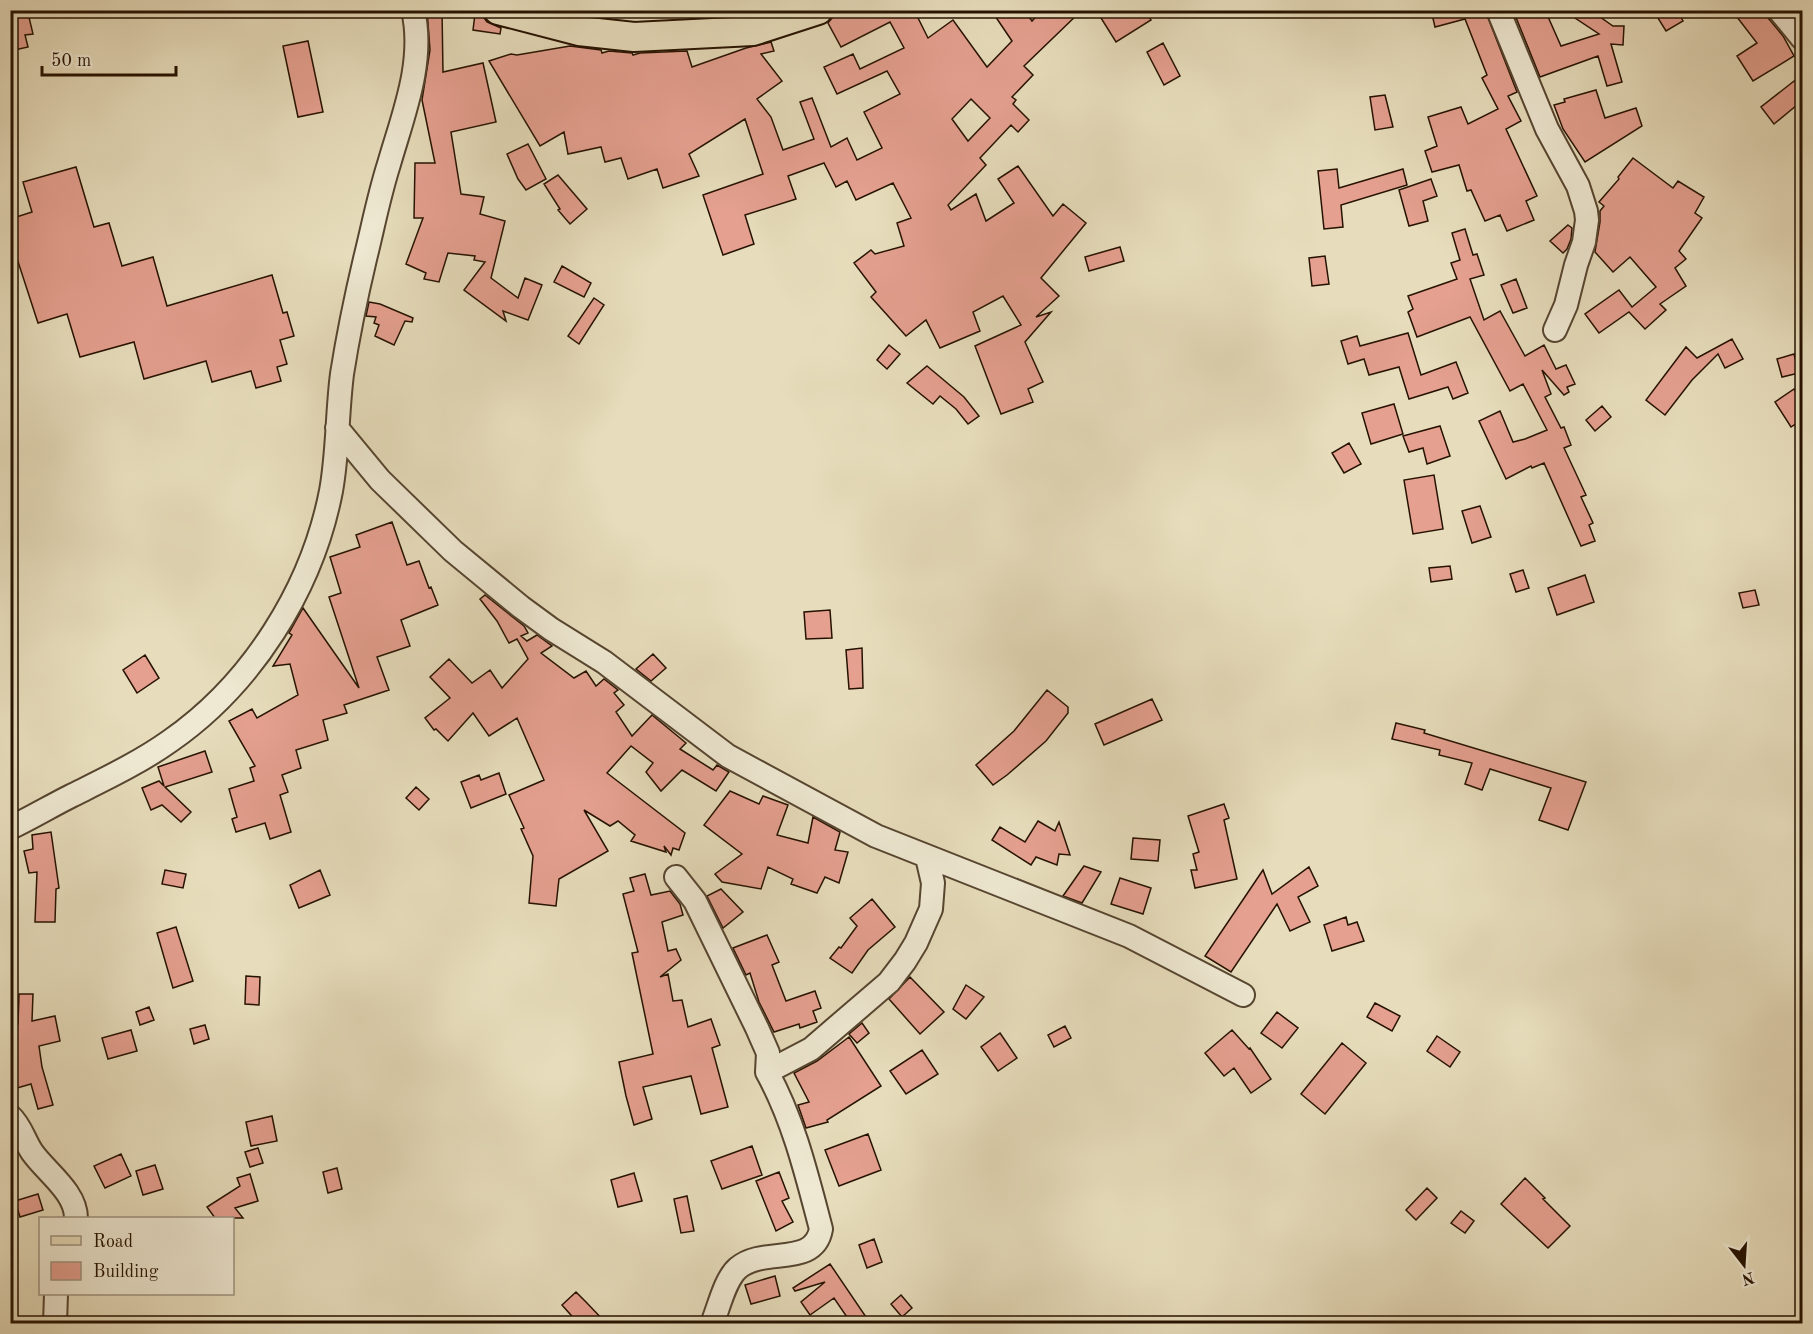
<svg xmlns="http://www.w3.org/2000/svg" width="1813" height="1334" font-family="'Old Standard TT',serif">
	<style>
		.building { fill: #e5a090; stroke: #261201; stroke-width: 1.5; fill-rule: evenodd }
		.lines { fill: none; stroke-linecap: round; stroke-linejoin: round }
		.minor-casing { stroke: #564530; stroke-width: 26 }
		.major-casing { stroke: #261201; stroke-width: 32 }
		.minor { stroke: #efe9d3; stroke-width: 22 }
		.major { stroke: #e7ddbc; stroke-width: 28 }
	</style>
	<rect width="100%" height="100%" fill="#e7ddbc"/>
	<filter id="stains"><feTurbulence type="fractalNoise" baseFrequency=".00333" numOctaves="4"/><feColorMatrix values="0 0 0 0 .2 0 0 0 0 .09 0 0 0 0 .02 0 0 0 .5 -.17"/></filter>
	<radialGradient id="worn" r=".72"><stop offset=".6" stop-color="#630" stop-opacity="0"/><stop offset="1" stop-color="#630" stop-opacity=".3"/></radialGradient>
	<!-- building -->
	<path class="building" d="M427,10H442L443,72L483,63L496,122L451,132L461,194L484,197L480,214L505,221L491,278L518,298L525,278L542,285L528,320L503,311L506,321L464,290L485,262L474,260L475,256L448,253L439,282L424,279L426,273L406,264L423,218H414L415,163H435L422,100L430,50Z
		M688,10H744L745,15L690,18Z
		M846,10H914L928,38L953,20L987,67L1012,41L991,10H1024L1032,21L1042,10H1082L1024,66L1033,75L1012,97L1016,100L1013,104L1029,120L1018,132L1011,125L980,158L986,165L948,205L951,210L976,194L986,221L1014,203L998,179L1018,166L1053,216L1063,204L1086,223L1041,278L1059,296L1036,317L1051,312L1025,342L1043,382L1028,389L1033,402L1001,414L975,346L1021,325L1003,296L973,312L980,331L940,348L926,320L906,336L871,297L876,292L854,263L871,250L875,254L904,246L897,223L911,218L893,183L856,200L847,181L836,187L824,163L788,176L796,199L745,215L754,244L723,255L703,195L763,174L745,119L689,154L699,176L663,188L657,169L628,179L621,158L605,162L601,147L568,154L564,132L540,146L489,61L511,54L517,55L570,46L601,50L602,53L609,51L632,53L633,55L640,53L687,51L692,67L746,48L771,42L774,51L761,54L782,81L757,99L771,117L783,150L814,139L800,102L812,98L831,147L847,138L857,160L882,148L864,112L900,94L887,71L837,94L824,67L853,54L860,69L904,48L890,22L841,47L828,23L832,18ZM971,99L990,118L968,141L952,119Z
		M1096,10H1145L1151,20L1116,42Z
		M1431,10H1485L1517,92L1508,96L1521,121L1506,129L1537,196L1526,201L1534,220L1507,231L1500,215L1485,221L1471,190L1467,191L1459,165L1432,172L1425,151L1437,146L1428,117L1461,107L1468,124L1498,109L1482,78L1487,75L1465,19L1435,27Z
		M1513,10H1545L1561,46L1599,34L1563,10H1590L1613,26H1624L1623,45L1611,44L1622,82L1607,86L1598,56L1540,77Z
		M1653,10H1677L1683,21L1666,31Z
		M1745,10H1766L1768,18L1783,36L1794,56L1753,81L1737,56L1757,43L1737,17Z
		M28,13L33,34L25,35L28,47L10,51V17Z
		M475,14L482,15L487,22L501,28L500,34L473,30Z
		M308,41L323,112L298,117L283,46Z
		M1163,43L1180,76L1164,85L1147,52Z
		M1803,74V100L1774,124L1761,107Z
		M1596,90L1605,118L1636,108L1642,126L1585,162L1563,129L1554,105L1565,102L1564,99Z
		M1385,95L1393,127L1375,130L1370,97Z
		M528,144L546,179L526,190L518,179L507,154Z
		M1633,158L1673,188L1678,181L1704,197L1695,213L1702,218L1679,251L1686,259L1675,268L1686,286L1660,304L1666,310L1645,329L1629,312L1599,333L1585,314L1619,290L1632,307L1656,287L1630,257L1613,272L1595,252L1600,222V211L1604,206L1599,202L1619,179L1618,177Z
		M76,167L94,227L109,223L122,266L153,257L167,306L272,275L283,313L287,312L294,336L280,340L287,364L277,367L281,381L256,388L251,371L212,382L206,361L144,379L134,342L80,357L67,314L38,323L10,237V219L32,212L23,182Z
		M1337,169L1339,188L1403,169L1407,185L1341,205L1343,227L1324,229L1318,171Z
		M558,175L587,209L570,224L558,210L560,209L544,184Z
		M1431,179L1437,196L1423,201L1428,221L1409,226L1399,190Z
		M1568,225L1572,228L1571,239L1567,249L1563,253L1550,241Z
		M1465,229L1473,255L1477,254L1484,275L1470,279L1484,320L1500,311L1525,356L1544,345L1556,369L1566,365L1575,384L1567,387L1569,392L1564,395L1542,370L1551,394L1545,397L1561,428L1564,427L1571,445L1564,448L1586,495L1581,497L1593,523L1589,525L1595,541L1581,546L1544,463L1532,468L1531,466L1506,479L1479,421L1500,411L1513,442L1525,439L1547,430L1523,384L1510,391L1470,317L1417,337L1408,312L1413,309L1408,296L1457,279L1451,263L1460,260L1452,233Z
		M1120,247L1124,261L1089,271L1085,257Z
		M1325,256L1329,284L1312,286L1309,258Z
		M562,266L591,283L584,297L554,282Z
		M1516,279L1527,308L1513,313L1501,285Z
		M594,298L604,305L579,344L568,336Z
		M369,302L380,304L413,318L412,322L405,321L394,345L375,336L379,325L374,323L376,317L366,316Z
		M1408,333L1421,375L1456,362L1468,393L1453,399L1448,387L1409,399L1399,367L1369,375L1364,359L1348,364L1341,341L1357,336L1360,346Z
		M1732,339L1743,359L1725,368L1718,354L1692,380L1665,415L1646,400L1686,347L1697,358Z
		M889,345L900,354L887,369L877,360Z
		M1794,354L1799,373L1782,377L1777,359Z
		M927,366L964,397L979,416L968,424L956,409L940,396L933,404L907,383Z
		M1794,389L1803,402V419L1791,427L1775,402Z
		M1394,404L1403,434L1371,444L1362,413Z
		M1602,406L1611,417L1595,431L1586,420Z
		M1440,426L1450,456L1427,464L1423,448L1409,452L1403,436Z
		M1349,443L1361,464L1344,473L1332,453Z
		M1434,475L1443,529L1413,534L1404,480Z
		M1480,506L1491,537L1472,543L1462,511Z
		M392,522L407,565L419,561L429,588L431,587L438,605L401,620L410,646L377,657L389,690L344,705L347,713L323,720L328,740L296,750L301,768L282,775L288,792L280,795L291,832L270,839L265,823L236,832L232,819L237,817L229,789L254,781L250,768L255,766L229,721L252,709L257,718L298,695L290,664L273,666L292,635L289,633L303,608L359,688L329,597L341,593L330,557L360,547L356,535Z
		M1450,566L1452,579L1431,582L1429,568Z
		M1523,570L1529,588L1516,592L1510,574Z
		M1585,575L1594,602L1557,615L1548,588Z
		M1755,590L1759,605L1743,608L1739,593Z
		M485,595L524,626L528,633L521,636L527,641L537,635L552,646L541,653L574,678L586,671L596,686L604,679L618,690L614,693L624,705L616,712L632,736L652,715L686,743L680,749L713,770L717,765L729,772L716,791L682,770L661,791L646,772L653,763L631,746L607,773L685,833L679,850L673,848L671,855L664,846L666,852L631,841L635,835L618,821L610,826L584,810L608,851L559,879L556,906L529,903L533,856L521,829L524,828L509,795L544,780L517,718L489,736L473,713L448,741L436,729L434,730L425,718L450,698L430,677L449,659L472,683L490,670L502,688L528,659L517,639L509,643L497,621L480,599Z
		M830,610L832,638L806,639L804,612Z
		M862,648L863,688L849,689L846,650Z
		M653,654L666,668L651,681L636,669Z
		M145,655L159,678L137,693L123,670Z
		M1047,690L1068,707V713L1046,741L1007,775L993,785L976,765L1014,731Z
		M1152,699L1162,720L1104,745L1095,724Z
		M1396,723L1425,730L1424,733L1586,782L1568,830L1539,820L1551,788L1490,769L1482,790L1465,784L1472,763L1439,755L1440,750L1392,739Z
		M205,751L212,772L165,787L191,812L181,822L162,805L151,810L142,788L159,781L164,786L158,767Z
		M499,773L506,794L471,808L461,782L479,775L481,780Z
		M416,787L429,799L419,810L406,798Z
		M730,791L759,804L763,796L788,805L777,835L808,843L813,817L840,832L835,850L848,852L839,883L825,877L817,893L791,884L793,879L768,867L761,889L722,882L715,874L742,854L704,825Z
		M1224,804L1229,818L1224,820L1237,879L1195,888L1191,870H1197L1193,854L1199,852L1188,816Z
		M1038,821L1055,831L1059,822L1070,855L1059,854L1057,865L1036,857L1031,865L992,840L1000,827L1025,842Z
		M51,832L59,888L56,889L55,922H35L37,872L29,873L24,851L33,849L32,835Z
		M1133,838L1160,840L1158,861L1131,859Z
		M1084,866L1101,872L1082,903L1063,896Z
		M1309,867L1318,886L1298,897L1310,922L1290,931L1277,904L1231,972L1205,956L1263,870L1272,894Z
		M165,870L186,874L183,888L162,884Z
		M320,870L330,895L299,908L290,885Z
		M645,874L651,895L670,891L680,904L683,915L662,922L668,951L676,949L681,960L660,977L668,974L673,1001L682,1000L688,1027L711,1019L720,1045L712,1048L728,1107L701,1114L691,1076L643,1087L652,1119L634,1125L626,1096L619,1062L653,1054L632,953L638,952L623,894L634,891L630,878Z
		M1120,878L1151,888L1143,914L1111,904Z
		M721,889L743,912L723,928L707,896Z
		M872,899L895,927L868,950L852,973L830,958L839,947L841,948L857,926L850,918Z
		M1346,917L1348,925L1357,922L1364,941L1332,951L1324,925Z
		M176,927L193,981L173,988L157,933Z
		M767,935L779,962L772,965L786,1001L815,991L821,1008L813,1011L817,1022L800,1028L799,1024L774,1032L759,1002L750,973L746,975L733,948Z
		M246,976L260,977L259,1005L245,1004Z
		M910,977L944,1012L920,1034L889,999Z
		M966,985L984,997L966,1019L953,1009Z
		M19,994H33L32,1021L55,1016L60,1041L39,1046L42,1067L53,1105L38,1109L31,1084L10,1090V1054L15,1053L10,1025L18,1024Z
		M1375,1003L1400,1016L1392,1031L1367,1017Z
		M149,1007L154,1020L140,1025L136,1012Z
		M1277,1012L1298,1028L1282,1048L1261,1033Z
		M862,1023L869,1033L857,1043L849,1034Z
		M205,1025L209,1039L194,1044L190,1029Z
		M1065,1026L1071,1038L1054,1047L1048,1035Z
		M131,1030L137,1051L108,1059L102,1038Z
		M1232,1030L1249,1049L1250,1048L1271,1079L1251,1093L1234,1068L1224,1076L1205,1053Z
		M1000,1033L1017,1058L998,1071L981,1047Z
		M1437,1036L1460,1052L1450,1067L1427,1051Z
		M849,1037L881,1086L827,1120L828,1122L806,1128L798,1105L809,1102L794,1073L817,1061Z
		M1342,1043L1366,1063L1325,1114L1301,1094Z
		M922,1050L938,1074L906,1094L890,1071Z
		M272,1116L277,1141L251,1146L246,1122Z
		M868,1134L881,1170L839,1186L825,1150Z
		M752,1146L762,1175L722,1189L711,1161Z
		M258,1148L263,1163L250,1167L245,1152Z
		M121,1154L131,1176L105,1188L94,1166Z
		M155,1165L163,1189L143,1195L136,1171Z
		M337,1168L342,1189L328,1193L323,1172Z
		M779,1172L789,1198L782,1201L793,1222L776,1231L756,1181Z
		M634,1173L642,1201L618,1207L611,1180Z
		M250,1174L258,1201L235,1208L243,1218H215L207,1207L240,1186L237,1178Z
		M1525,1178L1545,1198L1543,1199L1570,1226L1548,1248L1501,1204Z
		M1427,1188L1437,1198L1416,1220L1406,1210Z
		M38,1194L43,1210L20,1217L15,1201Z
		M687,1196L694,1231L681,1233L674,1199Z
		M1461,1211L1474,1221L1465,1233L1451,1223Z
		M874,1239L882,1262L867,1268L859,1245Z
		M830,1264L866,1317L856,1323H851L834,1298L810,1315L801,1302L825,1282L795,1291L793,1288Z
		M775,1276L780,1296L751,1304L745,1285Z
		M576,1292L586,1302L606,1323H578L562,1305Z
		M901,1295L912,1308L902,1317L891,1304Z"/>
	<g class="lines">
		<!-- minor casing -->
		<g class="minor-casing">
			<path id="minor" d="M1498,10L1547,129L1578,186L1586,211L1587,220L1584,242L1576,265L1566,305L1555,330
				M1779,10L1802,38
				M337,428L380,480L453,551L521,607L551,629L604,662L728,756L876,836L1129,936L1243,995
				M10,828C31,818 51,806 71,796C105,779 139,763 170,741C252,684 312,589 331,491C338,453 337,413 342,374C348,336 356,297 365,259C373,227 379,195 389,164C403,115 425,62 413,10
				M676,877L695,901L757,1028L768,1053L767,1072
				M10,1116C21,1126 24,1140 32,1152C46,1172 76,1192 76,1218
				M55,1324L56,1294
				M712,1324C719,1307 725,1279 738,1268C764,1246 814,1268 821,1229C807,1176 794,1121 767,1072L811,1049L889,982L905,961L916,943L931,909L933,883L927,857"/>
		</g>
		<!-- major casing -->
		<g class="major-casing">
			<path id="major" d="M498,10L579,31L634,37L753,31L818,10"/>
		</g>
		<!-- minor -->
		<use href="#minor" class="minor"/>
		<!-- major -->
		<use href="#major" class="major"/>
	</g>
	<!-- margin -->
	<rect width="1813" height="1334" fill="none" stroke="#e7ddbc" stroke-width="36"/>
	<rect x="12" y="12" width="1789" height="1310" fill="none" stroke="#261201" stroke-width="3"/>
	<rect x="18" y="18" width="1777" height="1298" fill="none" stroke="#261201" stroke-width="1.5"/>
	<!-- legend -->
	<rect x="39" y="1217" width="195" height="78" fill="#efe9d3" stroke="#9f937f" stroke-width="1.5"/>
	<rect x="51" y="1236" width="30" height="9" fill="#e7ddbc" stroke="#9f937f" stroke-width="1.5"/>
	<text x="93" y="1247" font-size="18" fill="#261201">Road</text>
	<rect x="51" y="1262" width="30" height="18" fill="#e5a090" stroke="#9f937f" stroke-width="1.5"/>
	<text x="93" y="1277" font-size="18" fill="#261201">Building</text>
	<!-- north arrow -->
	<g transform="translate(1744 1265) rotate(163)" stroke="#efe9d3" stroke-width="4.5" paint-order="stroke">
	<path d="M0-4.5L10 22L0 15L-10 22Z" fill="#261201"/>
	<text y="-9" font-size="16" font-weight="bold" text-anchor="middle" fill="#261201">N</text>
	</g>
	<!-- scale -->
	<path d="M42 66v9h134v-9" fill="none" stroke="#261201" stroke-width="3"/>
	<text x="51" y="66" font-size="18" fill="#261201" stroke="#efe9d3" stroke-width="4.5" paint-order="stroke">50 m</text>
	<rect width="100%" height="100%" filter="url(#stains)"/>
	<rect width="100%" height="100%" fill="url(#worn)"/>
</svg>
